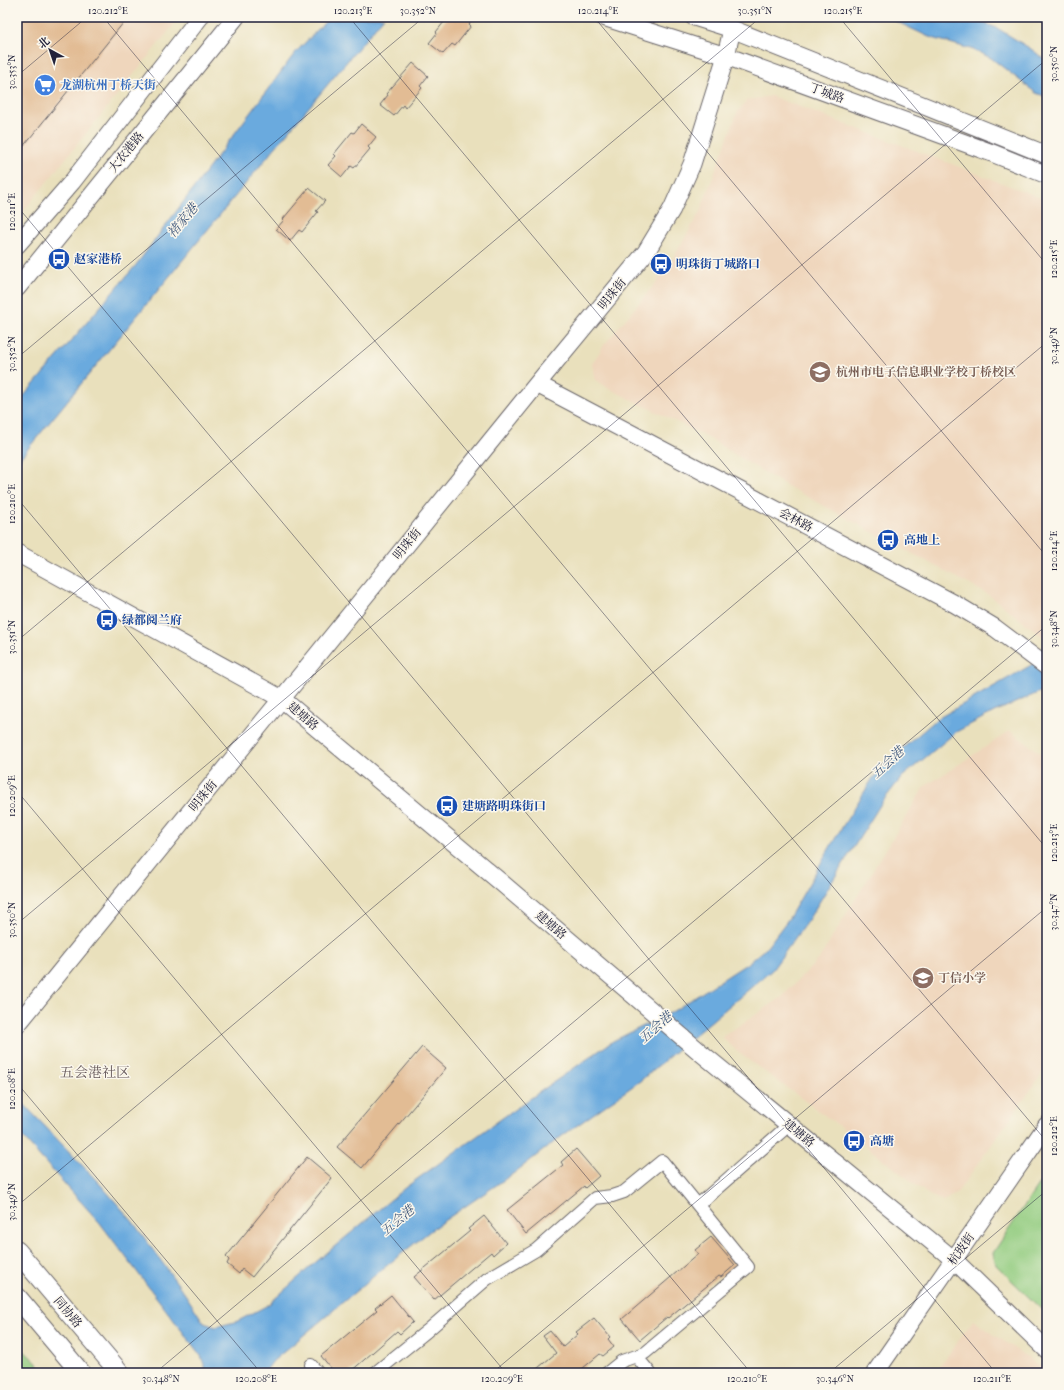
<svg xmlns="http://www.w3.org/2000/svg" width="1064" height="1390" font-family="'IM FELL French Canon','Noto Serif SC',serif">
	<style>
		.built { fill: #efd6bc }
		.green { fill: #93cc80; stroke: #5a775e }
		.water { fill: #6baade; stroke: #46668c }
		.building { fill: #e2bc94 }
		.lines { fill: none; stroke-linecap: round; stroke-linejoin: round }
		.street-casing { stroke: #686468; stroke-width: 14 }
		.secondary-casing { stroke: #686468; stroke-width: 19 }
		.primary-casing { stroke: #686468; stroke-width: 21 }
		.street { stroke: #fff; stroke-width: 12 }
		.secondary { stroke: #fff; stroke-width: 17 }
		.primary { stroke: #fff; stroke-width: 19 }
		.ticks { fill: none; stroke: #22223b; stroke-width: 1; stroke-opacity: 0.45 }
		.labels { text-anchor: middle; stroke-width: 3; stroke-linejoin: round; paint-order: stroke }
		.shop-label { font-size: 12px; font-weight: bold; fill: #366cbe; stroke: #fbf7ec; text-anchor: start }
		.street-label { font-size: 12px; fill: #22223b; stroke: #fbf7ec }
		.transit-label { font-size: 12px; font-weight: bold; fill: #164399; stroke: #fbf7ec; text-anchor: start }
		.education-label { font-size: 12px; font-weight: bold; fill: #785e54; stroke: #fbf7ec; text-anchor: start }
		.water-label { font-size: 13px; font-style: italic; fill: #3f587c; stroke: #fbf7ec }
		.quarter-label { font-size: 14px; fill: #65585a; stroke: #fbf7ec }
		.neatline { fill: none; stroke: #22223b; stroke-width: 1.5 }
		.ticks-label { font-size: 10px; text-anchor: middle; fill: #22223b }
	</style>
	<rect width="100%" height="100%" fill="#fbf7ec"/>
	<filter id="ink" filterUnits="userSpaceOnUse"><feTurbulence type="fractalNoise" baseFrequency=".025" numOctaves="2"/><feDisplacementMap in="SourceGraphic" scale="8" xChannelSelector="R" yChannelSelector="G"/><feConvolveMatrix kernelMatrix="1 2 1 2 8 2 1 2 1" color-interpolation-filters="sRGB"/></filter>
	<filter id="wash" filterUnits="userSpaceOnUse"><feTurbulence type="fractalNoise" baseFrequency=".012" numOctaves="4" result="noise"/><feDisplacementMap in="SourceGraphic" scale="16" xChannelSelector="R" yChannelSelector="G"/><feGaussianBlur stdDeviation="0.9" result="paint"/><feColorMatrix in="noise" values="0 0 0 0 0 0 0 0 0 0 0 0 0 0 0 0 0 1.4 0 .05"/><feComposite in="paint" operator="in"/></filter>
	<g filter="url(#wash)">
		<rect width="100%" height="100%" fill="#e9e0bc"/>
		<!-- built -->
		<path class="built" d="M17,17H180L17,219Z
			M771,96L1047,200V640L989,595L778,481L707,437L608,388L595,379L592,364L604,345L665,272L700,212L737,113L747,100Z
			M1010,731L1047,758V1067L957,1193L943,1201L929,1195L849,1133L739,1053L722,1037L781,998L819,959L924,787Z
			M973,1320L1047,1371V1373H935Z"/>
		<!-- green -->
		<path class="green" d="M1047,1172V1315L996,1265L993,1253Z
			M17,1343L19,1346L47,1373H17Z"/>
		<!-- water -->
		<path class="water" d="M330,17H384L274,149L17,462V404L136,265L295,53Z
			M887,17H966L997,28L1031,49L1047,61V97L1036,93L991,58L974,50L929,37Z
			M1047,656V689L994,712L956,732L902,777L882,802L808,920L772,970L640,1081L562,1136L514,1173L435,1227L380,1271L273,1361L264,1373H207L201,1356L100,1223L17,1131V1097L99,1183L133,1222L185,1294L204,1323L216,1327L238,1321L268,1305L310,1267L406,1187L508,1114L613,1041L672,1012L748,963L767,947L789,918L836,837L873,778L890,759L937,719Z"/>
		<g id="blocks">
			<!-- building -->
			<path class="building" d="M17,17H128L17,154Z
				M448,17H475L469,24L471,26L455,46L452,44L443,54L429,43L437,33L436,32Z
				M413,63L428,76L420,86L422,88L405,108L403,105L394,116L380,105L388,95L386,94Z
				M361,124L376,137L368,147L370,149L354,168L351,166L342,177L328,165L336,156L334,154L352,132L354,133Z
				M309,188L325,201L316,211L318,212L302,232L299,230L290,241L276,229L284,220L283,219Z
				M422,1047L446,1068L362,1168L337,1147Z
				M576,1149L599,1176L585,1188L584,1186L526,1234L507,1210L563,1165L561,1162Z
				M307,1157L332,1178L252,1277L242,1269L239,1274L227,1264L229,1260L226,1257Z
				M484,1216L506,1243L493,1255L491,1252L434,1300L414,1277L470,1231L468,1229Z
				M711,1237L735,1265L721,1277L719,1276L668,1318L667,1317L640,1340L622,1319L698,1254L695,1250Z
				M391,1295L413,1322L400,1334L397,1331L349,1373H335L321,1356L377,1310L375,1308Z
				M594,1318L610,1337L608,1339L614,1347L603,1356L600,1354L577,1373H532L556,1353L543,1336L550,1331L563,1347L578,1334L576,1332Z"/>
		</g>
	</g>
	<g filter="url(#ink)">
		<use href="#blocks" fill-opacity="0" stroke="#686468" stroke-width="1"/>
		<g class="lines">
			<!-- street casing -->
			<g class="street-casing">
				<path id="street" d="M698,1205L789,1125
					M636,1356L650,1373
					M311,1365L318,1373
					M375,1373L427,1331L487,1279L536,1250L595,1198L612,1196L624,1192L662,1161L748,1267L645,1353L622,1361L607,1373"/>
			</g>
			<!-- secondary casing -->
			<g class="secondary-casing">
				<path id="secondary" d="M603,17L726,56L992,153L1047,175
					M694,17L732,29L1047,155
					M17,245L72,182L200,17
					M17,288L236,17
					M537,384L955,604L995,628L1047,667
					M17,553L282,699L503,884L700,1052L953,1259L1047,1350
					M17,1025L537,384L646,252L672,209L692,164L726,56L732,29
					M875,1373L1047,1125"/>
			</g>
			<!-- primary casing -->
			<g class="primary-casing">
				<path id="primary" d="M17,1251L120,1373
					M17,1297L81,1373"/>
			</g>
			<!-- street -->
			<use href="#street" class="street"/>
			<!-- secondary -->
			<use href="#secondary" class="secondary"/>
			<!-- primary -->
			<use href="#primary" class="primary"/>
		</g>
	</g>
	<!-- ticks -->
	<path class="ticks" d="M103,17L1047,1142M349,17L1047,849M594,17L1047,557M839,17L1047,265M17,76L87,17M17,206L996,1373M17,358L424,17M17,498L751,1373M17,641L761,17M17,791L506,1373M17,924L1047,59M17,1083L261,1373M17,1206L1047,342M155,1373L1047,625M492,1373L1047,907M829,1373L1047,1190"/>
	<!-- icons -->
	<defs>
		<g id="supermarket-disc" transform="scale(1.15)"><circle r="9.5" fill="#3f7fe0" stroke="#fbf7ec"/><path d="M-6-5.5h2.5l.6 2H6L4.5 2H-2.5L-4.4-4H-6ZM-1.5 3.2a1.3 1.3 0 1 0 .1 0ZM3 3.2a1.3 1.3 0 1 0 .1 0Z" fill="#fff"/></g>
		<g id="bus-disc" transform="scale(1.15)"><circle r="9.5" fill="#1a4fb4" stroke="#fbf7ec"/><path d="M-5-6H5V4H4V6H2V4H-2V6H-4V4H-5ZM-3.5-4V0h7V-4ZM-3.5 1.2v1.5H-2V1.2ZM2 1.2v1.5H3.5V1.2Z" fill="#fff"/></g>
		<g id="school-disc" transform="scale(1.15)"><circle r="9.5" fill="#8d6e63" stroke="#fbf7ec"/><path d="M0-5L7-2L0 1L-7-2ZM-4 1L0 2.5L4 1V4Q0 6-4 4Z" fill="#fff"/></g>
	</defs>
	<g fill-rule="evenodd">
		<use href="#supermarket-disc" x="45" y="85"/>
		<use href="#bus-disc" x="59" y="259"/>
		<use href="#bus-disc" x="661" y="264"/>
		<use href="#school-disc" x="820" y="372"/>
		<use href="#bus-disc" x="888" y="540"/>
		<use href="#bus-disc" x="107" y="620"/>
		<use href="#bus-disc" x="447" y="806"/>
		<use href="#school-disc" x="923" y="978"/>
		<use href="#bus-disc" x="854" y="1141"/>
	</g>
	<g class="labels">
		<!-- shop labels -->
		<g class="shop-label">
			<text x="60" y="89">龙湖杭州丁桥天街</text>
		</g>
		<!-- street labels -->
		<g class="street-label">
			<text transform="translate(827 93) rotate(20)" y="4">丁城路</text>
			<text transform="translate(126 152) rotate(-51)" y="4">大农港路</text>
			<text transform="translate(612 294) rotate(-51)" y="4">明珠街</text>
			<text transform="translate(796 520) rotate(28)" y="4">会林路</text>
			<text transform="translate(407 544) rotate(-51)" y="4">明珠街</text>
			<text transform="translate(303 716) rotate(40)" y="4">建塘路</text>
			<text transform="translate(203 796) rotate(-51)" y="4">明珠街</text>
			<text transform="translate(551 925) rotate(40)" y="4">建塘路</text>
			<text transform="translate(799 1133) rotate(39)" y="4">建塘路</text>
			<text transform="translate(961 1249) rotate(-55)" y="4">杭玻街</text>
			<text transform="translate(68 1312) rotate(50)" y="4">同协路</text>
		</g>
		<!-- transit labels -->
		<g class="transit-label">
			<text x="74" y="263">赵家港桥</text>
			<text x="676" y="268">明珠街丁城路口</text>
			<text x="904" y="544">高地上</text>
			<text x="122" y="624">绿都阅兰府</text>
			<text x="462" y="810">建塘路明珠街口</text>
			<text x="870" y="1145">高塘</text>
		</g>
		<!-- education labels -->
		<g class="education-label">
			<text x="836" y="376">杭州市电子信息职业学校丁桥校区</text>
			<text x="938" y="982">丁信小学</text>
		</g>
		<!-- water labels -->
		<g class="water-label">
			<text transform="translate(182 220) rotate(-50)" y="5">褚家港</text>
			<text transform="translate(887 762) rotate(-43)" y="5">五会港</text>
			<text transform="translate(655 1027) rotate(-42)" y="5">五会港</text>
			<text transform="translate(397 1220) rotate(-40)" y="5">五会港</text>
		</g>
		<!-- quarter labels -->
		<g class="quarter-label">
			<text x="95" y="1077">五会港社区</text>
		</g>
	</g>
	<!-- margin -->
	<rect width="1064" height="1390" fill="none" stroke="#fbf7ec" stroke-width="44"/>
	<!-- north arrow -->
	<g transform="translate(50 50) rotate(320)" stroke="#fbf7ec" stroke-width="3" paint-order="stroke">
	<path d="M0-3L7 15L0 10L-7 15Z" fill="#22223b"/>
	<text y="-6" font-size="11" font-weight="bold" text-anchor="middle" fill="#22223b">北</text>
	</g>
	<rect x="22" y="22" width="1020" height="1346" class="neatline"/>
	<g class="ticks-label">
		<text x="108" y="14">120.212°E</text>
		<text x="353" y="14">120.213°E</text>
		<text x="418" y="14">30.352°N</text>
		<text x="598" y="14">120.214°E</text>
		<text x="755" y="14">30.351°N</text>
		<text x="843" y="14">120.215°E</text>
		<text transform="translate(1053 64) rotate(-90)" y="4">30.350°N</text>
		<text transform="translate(11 72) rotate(-90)" y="4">30.353°N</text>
		<text transform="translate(11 212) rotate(-90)" y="4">120.211°E</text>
		<text transform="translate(1053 259) rotate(-90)" y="4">120.215°E</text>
		<text transform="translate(1053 346) rotate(-90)" y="4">30.349°N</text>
		<text transform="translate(11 354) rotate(-90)" y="4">30.352°N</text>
		<text transform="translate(11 504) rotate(-90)" y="4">120.210°E</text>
		<text transform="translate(1053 551) rotate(-90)" y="4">120.214°E</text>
		<text transform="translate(1053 629) rotate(-90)" y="4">30.348°N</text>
		<text transform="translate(11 637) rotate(-90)" y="4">30.351°N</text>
		<text transform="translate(11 796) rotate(-90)" y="4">120.209°E</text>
		<text transform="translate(1053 843) rotate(-90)" y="4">120.213°E</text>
		<text transform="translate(1053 912) rotate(-90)" y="4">30.347°N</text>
		<text transform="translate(11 920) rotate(-90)" y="4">30.350°N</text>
		<text transform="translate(11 1089) rotate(-90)" y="4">120.208°E</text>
		<text transform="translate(1053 1136) rotate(-90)" y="4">120.212°E</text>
		<text transform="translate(11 1202) rotate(-90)" y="4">30.349°N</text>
		<text x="161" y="1382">30.348°N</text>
		<text x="256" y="1382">120.208°E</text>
		<text x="502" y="1382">120.209°E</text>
		<text x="747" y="1382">120.210°E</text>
		<text x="835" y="1382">30.346°N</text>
		<text x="992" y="1382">120.211°E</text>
	</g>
</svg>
